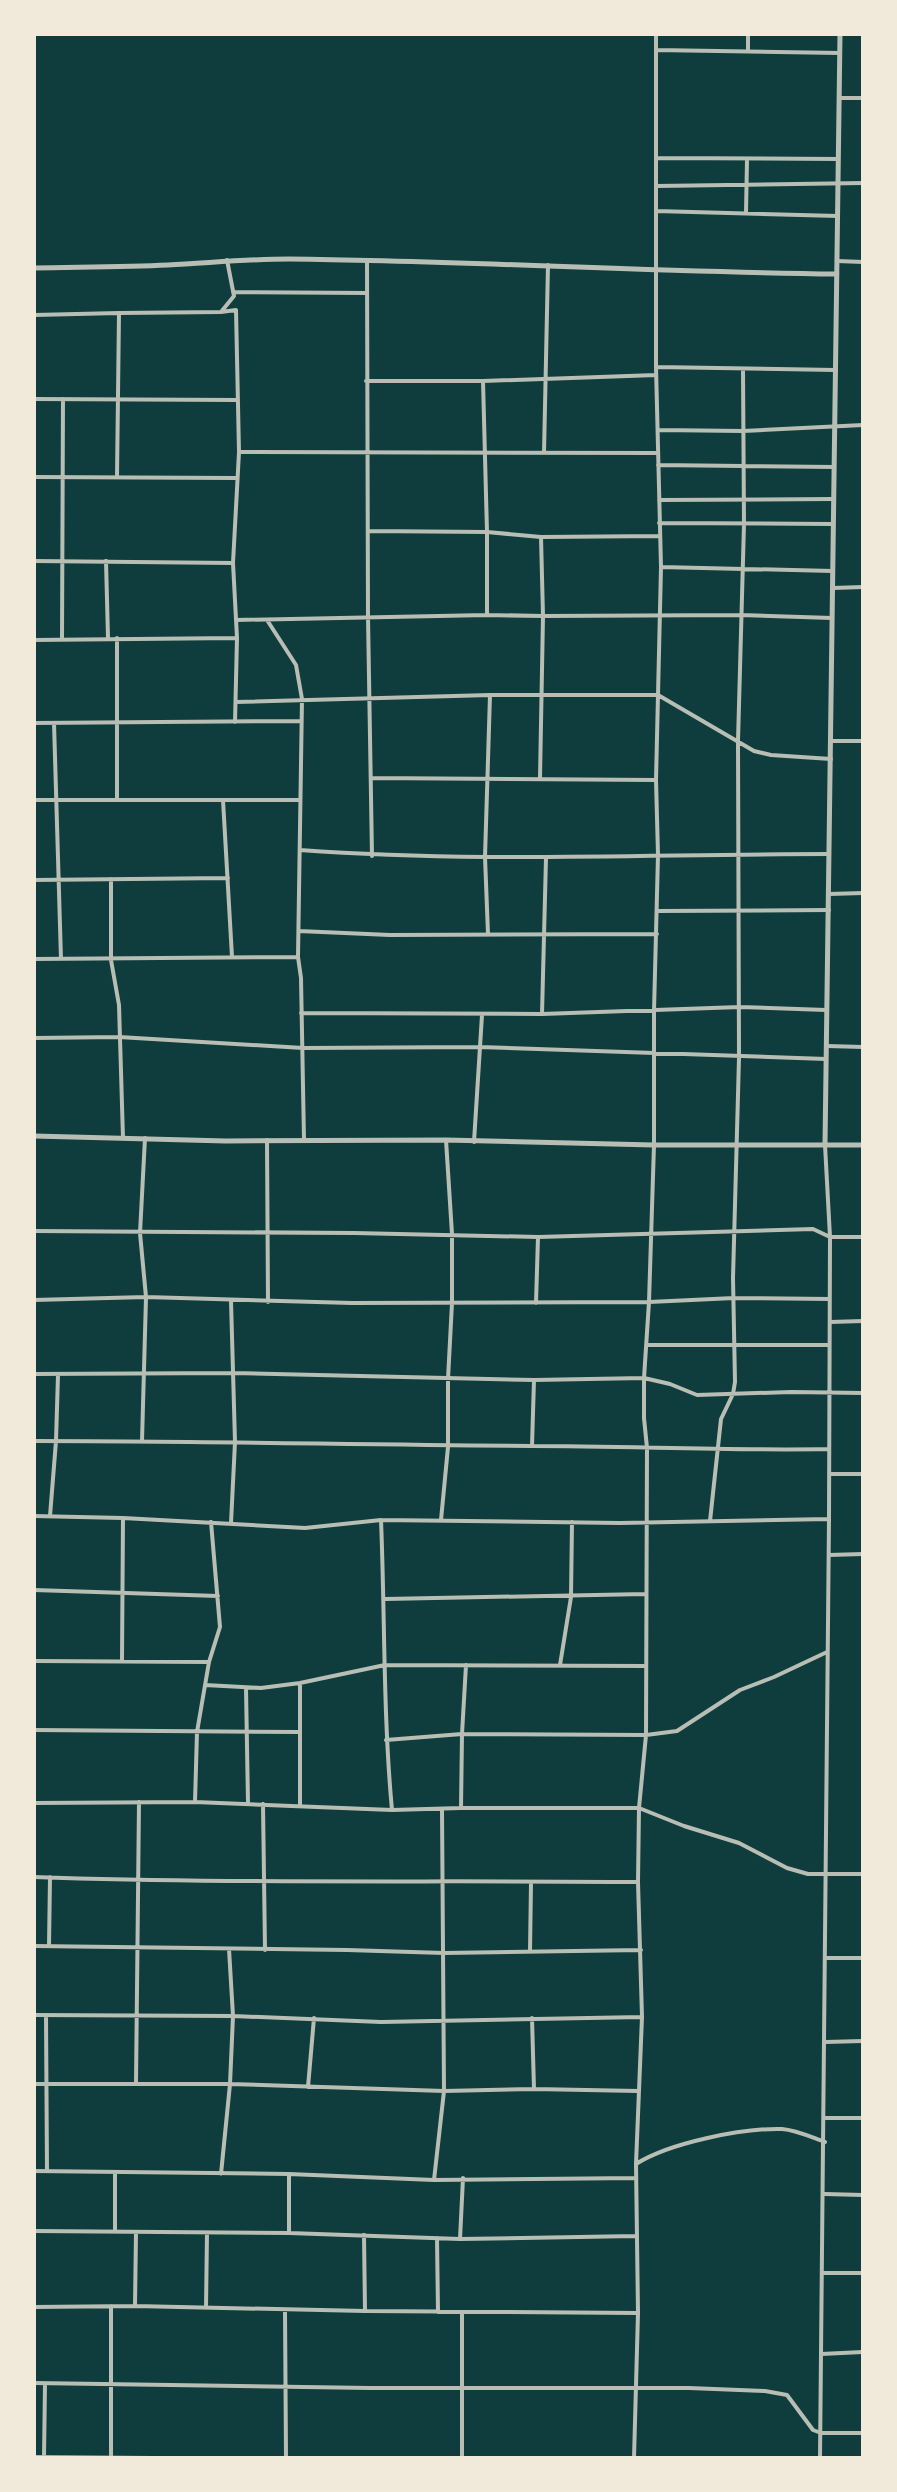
<svg xmlns="http://www.w3.org/2000/svg" width="897" height="2492" font-family="'PT Serif',serif">
	<style>
		.lines { fill: none; stroke-linecap: round; stroke-linejoin: round }
		.minor { stroke: #b8beb3; stroke-width: 4 }
		.tertiary { stroke: #b8beb3; stroke-width: 5 }
	</style>
	<rect width="100%" height="100%" fill="#0f3d3e"/>
	<g class="lines">
		<!-- minor -->
		<path class="minor" d="M656,50L840,53
			M748,51V34
			M839,98H863
			M656,158L838,159
			M656,186L863,183
			M656,211L838,216
			M746,213L747,160
			M227,260L234,296L221,312L236,310L239,452L233,563L237,638L235,722
			M367,260L368,617L372,856
			M837,261L863,262
			M233,292L367,293
			M34,315L119,313
			M656,367L836,370
			M366,381H483L656,375
			M483,381L487,532V615
			M34,399L237,400
			M658,430L743,431L863,425
			M239,452L656,453
			M544,453L548,265
			M658,465L834,467
			M34,477L236,478
			M117,477L119,313L221,312
			M659,500L834,499
			M659,523L833,524
			M368,531L487,532L541,537L660,536
			M34,561L233,563
			M106,561L108,638
			M661,567L833,571
			M833,588L863,587
			M236,620L487,615L543,616L741,615L832,618
			M267,620L296,665L302,699L298,957L301,978L304,1140
			M62,639L63,399
			M34,640L236,638
			M236,702L490,695H658L754,751L771,755L831,759
			M34,723L300,721
			M54,723L61,959
			M831,741H863
			M371,778L656,780
			M540,778L543,616L541,537
			M34,800H300
			M117,800V638
			M223,800L232,957
			M300,850C476,863 653,854 829,854
			M111,879V960L119,1005L123,1138
			M34,880L228,878
			M829,894L863,893
			M657,911L829,910
			M299,931L390,935L657,934
			M488,934L485,857L490,695
			M34,959L298,957
			M301,1013L542,1014L740,1007L826,1010
			M542,1014L546,858
			M34,1038L119,1037L303,1048L480,1047L826,1059
			M827,1046L863,1047
			M267,1140L268,1302
			M474,1142L482,1015
			M34,1231L354,1233L538,1237L813,1229L830,1237H863
			M34,1300L146,1297L352,1303L649,1302L734,1298L830,1299
			M536,1303L538,1237
			M830,1322L863,1321
			M646,1345H829
			M34,1374L234,1373L534,1380L644,1378L670,1384L697,1395L791,1392L863,1393
			M34,1441C200,1441 366,1445 531,1446C631,1446 730,1451 829,1449
			M142,1441L146,1297L140,1233L145,1138
			M532,1446L534,1380
			M829,1474H863
			M34,1516L123,1518L305,1528L381,1520L620,1523L829,1519
			M50,1516L56,1441L58,1375
			M381,1520C385,1617 383,1714 392,1810
			M441,1520L448,1447V1379L452,1303V1234L446,1140
			M710,1521L721,1419L733,1394L735,1382L733,1278L739,1058L738,741L744,524L743,369
			M231,1523L235,1442L231,1301
			M829,1555L863,1554
			M34,1590L218,1596
			M385,1599L645,1594
			M34,1661L209,1662
			M122,1661L123,1518
			M560,1665L571,1597L572,1522
			M300,1684V1806
			M205,1685L261,1688L300,1683L385,1665L645,1666
			M246,1688L248,1803
			M34,1730L300,1732
			M386,1740L462,1734L646,1735L677,1731L740,1690L774,1677L827,1652
			M195,1802L197,1732L209,1662L220,1627L211,1522
			M34,1803L195,1802L392,1810L461,1808H639L684,1826L739,1843L787,1868L808,1874H863
			M263,1804L265,1950
			M461,1808L462,1734L466,1665
			M34,1877C235,1884 436,1880 638,1882
			M34,1946L347,1950L444,1953L641,1950
			M49,1946L50,1877
			M530,1951L531,1883
			M825,1958H863
			M34,2015L233,2016L381,2022L642,2017
			M46,2015L47,2171
			M532,2018L534,2089
			M825,2042L863,2041
			M34,2084H230L444,2091L534,2089L638,2091
			M136,2084L139,1802
			M308,2087L314,2018
			M825,2118H863
			M636,2164C669,2143 742,2128 782,2129C796,2130 811,2137 825,2142
			M34,2171L289,2174L434,2180L636,2178
			M115,2173V2230
			M221,2174L230,2084L233,2016L229,1949
			M289,2175V2233
			M434,2180L444,2091L442,1809
			M825,2194L863,2195
			M34,2231L289,2233L460,2239L635,2236
			M364,2235L365,2311
			M437,2238L438,2312
			M460,2239L463,2178
			M823,2273H863
			M135,2306L136,2232
			M34,2307L135,2306L365,2311L638,2313
			M206,2308L207,2233
			M285,2310L286,2458
			M821,2354L863,2352
			M34,2383L370,2388H689L765,2391L787,2395L813,2430L821,2433H863
			M34,2457L153,2458
			M44,2457L45,2384
			M111,2458V2306
			M462,2458V2312
			M634,2458L638,2313L636,2164L642,2017L638,1882L639,1808L646,1735L647,1448L644,1418V1378L649,1302L654,1145V1011L658,855L656,780L661,567L656,367V34
			M820,2458L829,1519L830,1237L825,1145"/>
		<!-- tertiary -->
		<path class="tertiary" d="M34,268C79,267 123,267 168,265C209,263 248,259 289,259C472,261 654,272 837,274
			M34,1136L226,1141L446,1140L654,1145H863
			M825,1145L840,34"/>
	</g>
	<!-- border -->
	<rect width="897" height="2492" fill="none" stroke="#f1e9da" stroke-width="72"/>
</svg>
